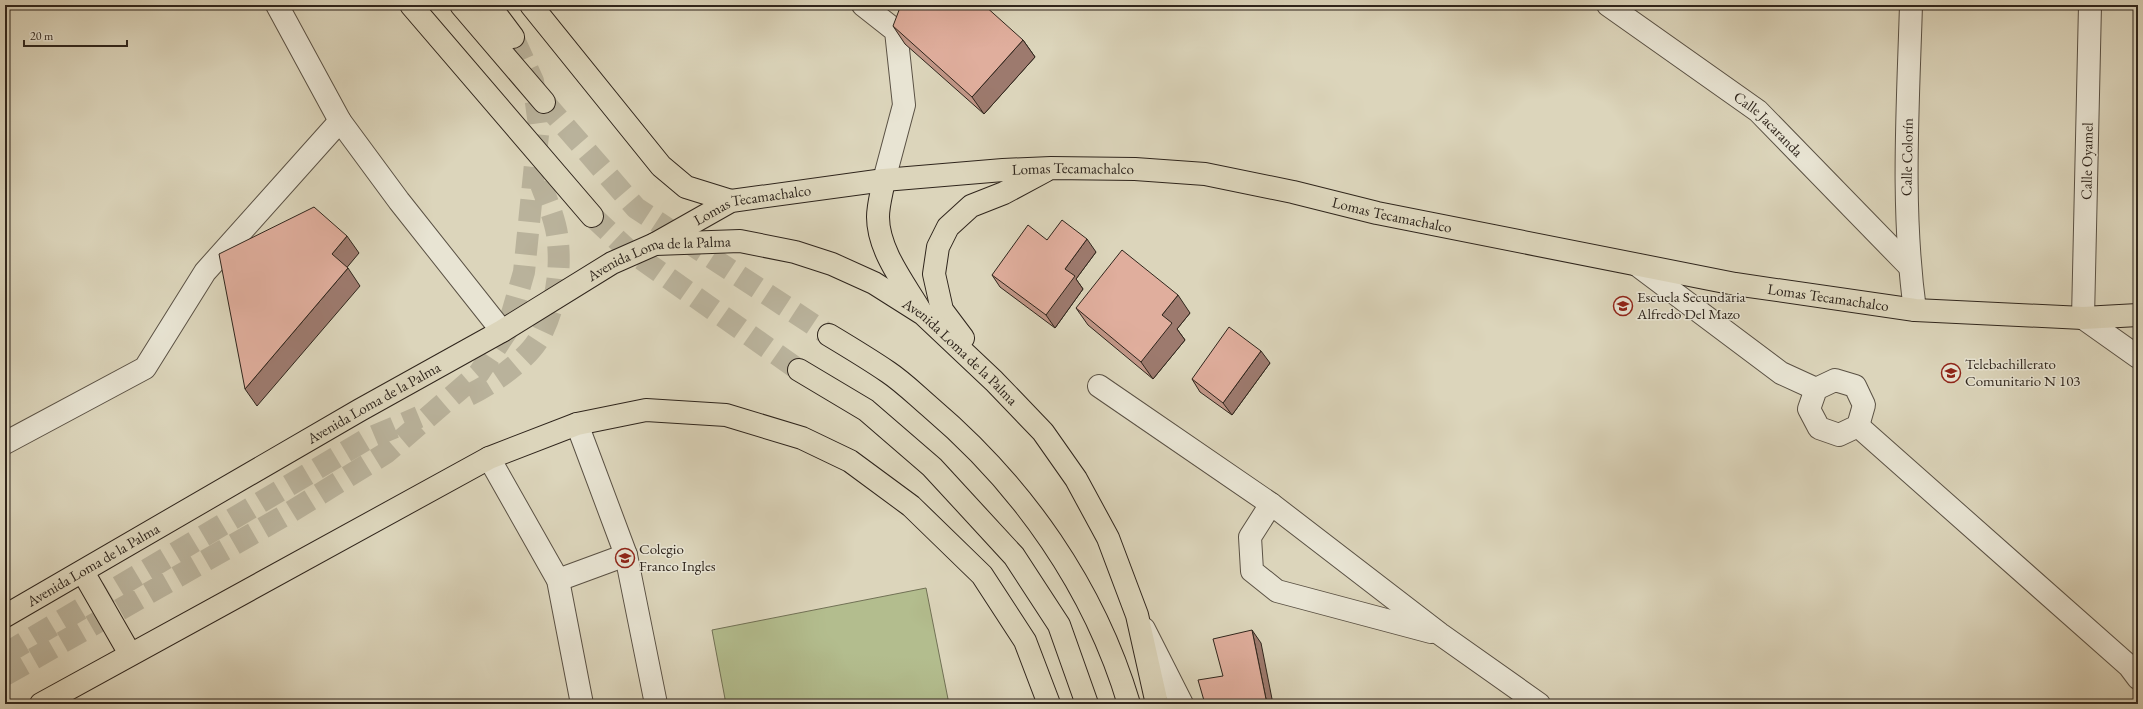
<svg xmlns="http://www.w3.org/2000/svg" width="2143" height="709" font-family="'EB Garamond',serif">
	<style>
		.green { fill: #b3bd8e; stroke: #717155 }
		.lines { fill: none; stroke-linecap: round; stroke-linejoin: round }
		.major-tunnel { stroke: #b9b29b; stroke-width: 22; stroke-dasharray: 22 11; stroke-linecap: butt }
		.minor-casing { stroke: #5a5144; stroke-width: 24 }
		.major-casing { stroke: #2f251c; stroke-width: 24 }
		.minor { stroke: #e8e4d3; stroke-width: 22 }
		.major { stroke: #dcd5bb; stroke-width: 22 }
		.wall { fill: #c19687; stroke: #2f251c }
		.shaded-wall { fill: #9d7a6e; stroke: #2f251c }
		.building { fill: #e0ae9d; stroke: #2f251c }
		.labels { text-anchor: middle; stroke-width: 3; stroke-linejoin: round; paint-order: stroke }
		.street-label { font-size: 15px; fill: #2f251c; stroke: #e8e4d3 }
		.poi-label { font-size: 15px; fill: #2f251c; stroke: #e8e4d3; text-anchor: start }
	</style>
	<rect width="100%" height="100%" fill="#dcd5bb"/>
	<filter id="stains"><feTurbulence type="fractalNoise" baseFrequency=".005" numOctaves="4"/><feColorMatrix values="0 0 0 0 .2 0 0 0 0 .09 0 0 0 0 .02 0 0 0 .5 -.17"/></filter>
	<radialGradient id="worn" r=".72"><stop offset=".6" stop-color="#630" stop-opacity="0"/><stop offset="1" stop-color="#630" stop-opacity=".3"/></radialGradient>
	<!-- green -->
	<path class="green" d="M926,588L949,704H726L712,630Z"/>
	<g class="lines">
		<!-- major-tunnel -->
		<path class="major-tunnel" d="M544,102L636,208L829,335
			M592,216L627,249L799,370
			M469,395C492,384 529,359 541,335C555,307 561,274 558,243C557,222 546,199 539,179
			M5,654L367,439L419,417
			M5,675L289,513L386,453L479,373L507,331L524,272L539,125L533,81L513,37"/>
		<!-- minor casing -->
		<g class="minor-casing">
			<g id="minor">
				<path d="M277,5L340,121L399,201L502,331"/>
				<path d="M863,5L896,31L904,105L884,180"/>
				<path id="s1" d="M1608,5L1758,111L1909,266"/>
				<path d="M1911,5C1908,107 1901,208 1915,310"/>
				<path d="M2090,5L2083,318L2138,357"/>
				<path d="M1637,265L1781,373L1816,389"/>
				<path d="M1835,380L1855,386L1864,405L1858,426L1839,435L1819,428L1809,409L1816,389Z"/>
				<path d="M1099,386L1271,504L1440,634L1539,704"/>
				<path d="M577,424L626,555L656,704"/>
				<path d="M1858,426L2129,666L2138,678"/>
				<path d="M5,443L145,368L205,272L340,121"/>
				<path d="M489,458L558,580L582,704"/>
				<path d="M1271,504L1250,537L1252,571L1277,591L1431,632"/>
				<path d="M558,580L626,555"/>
				<path d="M1144,629L1182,704"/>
			</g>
		</g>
		<!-- major casing -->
		<g class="major-casing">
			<g id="major">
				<path d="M411,5L592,216"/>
				<path d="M461,5L544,102"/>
				<path d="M489,5L513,37"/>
				<path d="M531,5L661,166L686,187L731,201"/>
				<path d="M884,180C882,192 878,205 878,217C878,250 904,283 920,310"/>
				<path id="s2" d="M655,244L731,201L884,180L1003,170L1051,168L1135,169L1205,174L1293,192L1377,213L1735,284L1915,310L2083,318L2138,315"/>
				<path d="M829,335C849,347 869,359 888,372C903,382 916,395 930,407C1023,486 1094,587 1129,704"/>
				<path d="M963,338L942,310L934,274L938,247L948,227L971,206L1004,193L1045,171"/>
				<path d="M799,370L866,410L932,467L1014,556L1059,625L1087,704"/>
				<path d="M83,572L130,654"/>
				<path id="s3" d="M5,616L360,410L502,331L612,263L655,244L740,241L795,252L832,264L874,283L923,314L994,381L1043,432L1076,479L1108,538L1137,615L1157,704"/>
				<path d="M41,704L489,458L577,424L646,410L726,415L802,438L850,461L911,506L982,575L1025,641L1049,704"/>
			</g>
		</g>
		<!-- minor -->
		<use href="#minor" class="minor"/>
		<!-- major -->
		<use href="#major" class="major"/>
	</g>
	<!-- wall -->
	<path class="wall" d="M893,26L1023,40L1035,57L984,114L905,44Z
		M1047,240L1096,252L1076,279L1083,289L1055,328L1000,287L992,275Z
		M1076,308L1190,313L1177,329L1185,340L1153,379L1088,325Z
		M1270,363L1232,415L1200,392L1192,379Z"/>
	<!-- shaded-wall -->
	<path class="shaded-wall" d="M1023,40L1035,57L984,114L972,97Z
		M347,236L359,253L344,271L332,254Z
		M1087,239L1096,252L1076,279L1083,289L1055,328L1046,315L1065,269Z
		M348,268L360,286L257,406L245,389Z
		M1178,295L1190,313L1177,329L1185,340L1153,379L1141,362L1162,315Z
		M1261,351L1270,363L1232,415L1223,403Z
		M1252,630L1261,643L1273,704H1267Z"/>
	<!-- building -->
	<path class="building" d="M901,5H984L1023,40L972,97L893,26Z
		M314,207L347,236L332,254L348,268L245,389L219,254Z
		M1062,220L1087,239L1065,269L1075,276L1046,315L992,275L1028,225L1047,240Z
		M1122,250L1178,295L1162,315L1172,323L1141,362L1076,308Z
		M1229,327L1261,351L1223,403L1192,379Z
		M1252,630L1267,704H1205L1198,680L1223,676L1213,639Z"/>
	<!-- icons -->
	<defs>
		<g id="school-ring" transform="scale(1)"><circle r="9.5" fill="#e8e4d3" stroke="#8f2418" stroke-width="1.5"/><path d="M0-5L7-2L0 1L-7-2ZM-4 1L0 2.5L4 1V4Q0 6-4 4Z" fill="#8f2418"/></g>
	</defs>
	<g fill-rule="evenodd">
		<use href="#school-ring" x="1623" y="306"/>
		<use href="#school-ring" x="1951" y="373"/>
		<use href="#school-ring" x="625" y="558"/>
	</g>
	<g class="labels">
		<!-- street labels -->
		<g class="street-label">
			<text dy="5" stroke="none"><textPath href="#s1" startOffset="200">Calle Jacaranda</textPath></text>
			<text transform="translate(1907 157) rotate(-89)" y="5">Calle Colorín</text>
			<text transform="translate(2087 161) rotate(-89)" y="5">Calle Oyamel</text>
			<text dy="5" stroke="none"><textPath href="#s2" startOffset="431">Lomas Tecamachalco</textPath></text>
			<text dy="5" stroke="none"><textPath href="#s2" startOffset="107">Lomas Tecamachalco</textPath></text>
			<text dy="5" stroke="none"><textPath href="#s2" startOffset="755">Lomas Tecamachalco</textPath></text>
			<text dy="5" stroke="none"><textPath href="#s3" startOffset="750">Avenida Loma de la Palma</textPath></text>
			<text dy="5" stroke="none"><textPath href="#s2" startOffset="1199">Lomas Tecamachalco</textPath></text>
			<text dy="5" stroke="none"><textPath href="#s3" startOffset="1086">Avenida Loma de la Palma</textPath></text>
			<text dy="5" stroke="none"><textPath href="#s3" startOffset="426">Avenida Loma de la Palma</textPath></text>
			<text dy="5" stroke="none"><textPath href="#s3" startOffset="102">Avenida Loma de la Palma</textPath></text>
		</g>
		<!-- poi labels -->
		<g class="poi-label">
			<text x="1637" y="302">Escuela Secundaria<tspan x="1637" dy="17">Alfredo Del Mazo</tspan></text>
			<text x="1965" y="369">Telebachillerato<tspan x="1965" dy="17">Comunitario N 103</tspan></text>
			<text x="639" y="554">Colegio<tspan x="639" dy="17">Franco Ingles</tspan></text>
		</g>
	</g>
	<!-- margin -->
	<rect width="2143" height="709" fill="none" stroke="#dcd5bb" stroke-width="20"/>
	<rect x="6" y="6" width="2131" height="697" fill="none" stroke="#2f251c" stroke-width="2"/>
	<rect x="10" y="10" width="2123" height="689" fill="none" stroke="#2f251c"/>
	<!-- scale -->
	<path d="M24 40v6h103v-6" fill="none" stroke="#2f251c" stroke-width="2"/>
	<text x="30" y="40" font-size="12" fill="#2f251c" stroke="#e8e4d3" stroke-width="3" paint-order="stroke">20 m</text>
	<rect width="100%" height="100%" filter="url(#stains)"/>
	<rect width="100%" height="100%" fill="url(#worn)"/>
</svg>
